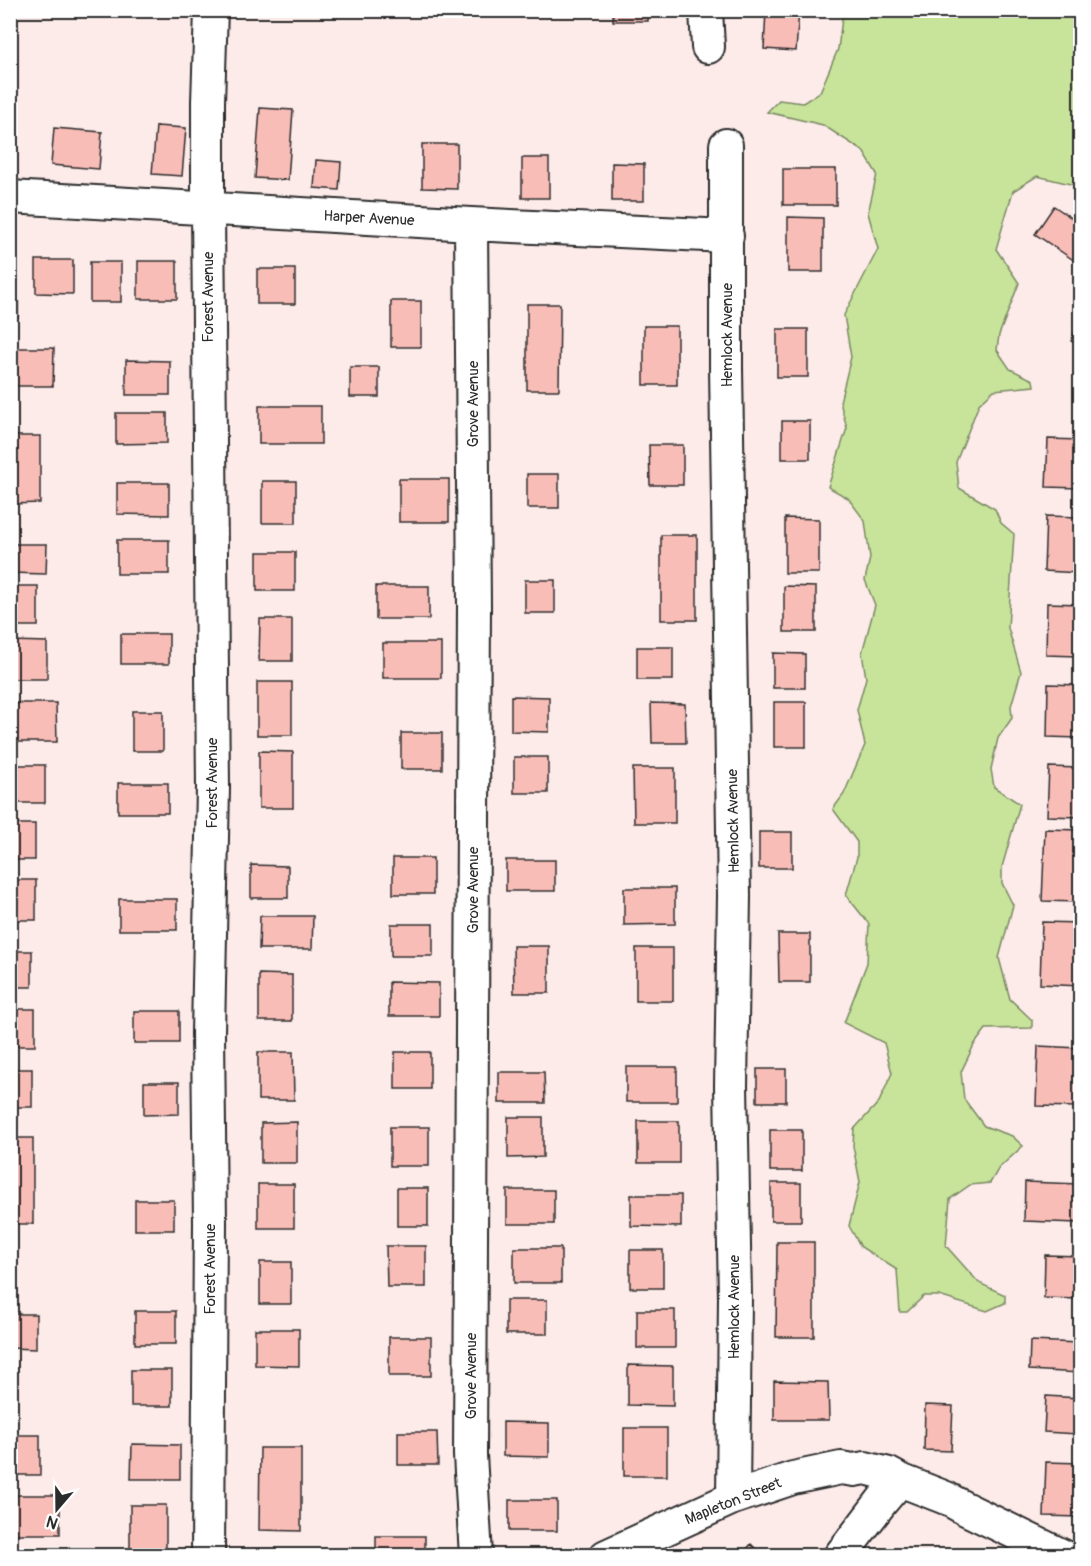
<svg xmlns="http://www.w3.org/2000/svg" width="1091" height="1566" font-family="Pangolin,sans-serif">
	<style>
		.green { fill: #c8e49b; stroke: #7a8863; stroke-width: 1.5 }
		.building { fill: #f9bdb8; stroke: #2b2b2b; stroke-width: 1.5 }
		.lines { fill: none; stroke-linecap: round; stroke-linejoin: round }
		.minor-casing { stroke: #2b2b2b; stroke-width: 36 }
		.minor { stroke: #fff; stroke-width: 32 }
		.labels { text-anchor: middle; stroke-width: 4.5; stroke-linejoin: round; paint-order: stroke }
		.street-label { font-size: 15px; fill: #2b2b2b; stroke: #fff }
	</style>
	<rect width="100%" height="100%" fill="#fdebea"/>
	<filter id="ink" filterUnits="userSpaceOnUse"><feTurbulence type="fractalNoise" baseFrequency=".0167" numOctaves="2"/><feDisplacementMap in="SourceGraphic" scale="12" xChannelSelector="R" yChannelSelector="G"/><feConvolveMatrix kernelMatrix="1 2 1 2 8 2 1 2 1" color-interpolation-filters="sRGB"/></filter>
	<g filter="url(#ink)">
		<!-- green -->
		<path class="green" d="M843,11H1080L1079,186L1037,176L1013,191L996,249L1019,283L999,335L997,350L1010,369L1033,380L1034,386L994,390L979,404L956,462L959,488L995,509L1001,523L1014,534L1008,628L1021,672L1011,706L1012,718L998,738L991,769L994,787L1020,804L1002,867V883L1013,905L999,958L1010,999L1032,1020V1028L986,1029L974,1045L961,1072L964,1099L984,1126L1012,1136L1023,1146L999,1168L990,1183L970,1185L950,1199L946,1246L979,1283L1005,1295V1303L987,1311L939,1296H924L907,1312H900L897,1270L861,1247L849,1226L860,1182L853,1146L854,1129L879,1102L892,1073L884,1043L844,1023L867,963L869,924L846,895L857,857V842L833,809L844,794L865,745L857,710L866,678L862,653L875,605L865,580L870,558L865,521L848,498L828,487L847,428L840,402L851,357L844,315L878,249L868,213L877,174L863,151L823,125L767,112L779,100L803,103L820,92L838,49Z"/>
		<!-- building -->
		<path class="building" d="M613,10H648V21H613Z
			M766,10H799L796,51L764,49Z
			M260,108L293,110L288,180L255,178Z
			M156,126L186,128L182,176L152,174Z
			M54,128L102,132L99,169L51,165Z
			M422,144H457V189L422,188Z
			M522,158H549V198H522Z
			M316,160L341,162L339,190L314,188Z
			M612,163L644,164V201H612Z
			M783,169H836V205H783Z
			M1054,206L1080,224V252L1075,261L1035,234Z
			M788,217L823,218V272H788Z
			M10,257H18V317H10Z
			M36,260H73V294L36,293Z
			M138,261H177V299H138Z
			M90,262H121V302H90Z
			M257,269H295V304H257Z
			M391,301H421V347H391Z
			M527,304H560L559,390H527Z
			M1080,320V346L1071,341Z
			M644,326H677V385H644Z
			M777,329H808V377H777Z
			M10,348H54L53,386H10Z
			M126,360L170,361V395H126Z
			M350,367H379V397H350Z
			M259,406H321V444H259Z
			M116,413H167V443L116,444Z
			M782,421H810V459H782Z
			M10,436H40V503L10,504Z
			M1048,439L1080,440V488L1046,487Z
			M649,445H683V485H650Z
			M527,474H559V508H527Z
			M399,479H449V522H399Z
			M262,481H296V523H262Z
			M117,483H169V515L117,514Z
			M1046,516L1080,517V573L1044,571Z
			M785,518L819,519V573H785Z
			M661,535H697V620H661Z
			M117,540H169V574H117Z
			M10,544H47L46,574L10,573Z
			M257,552H295V591H257Z
			M525,580H555V613H525Z
			M10,586H38V626H10Z
			M376,586H429V619H376Z
			M784,586L816,587V632H784Z
			M1047,603L1080,604L1078,656L1046,655Z
			M260,619H292V661H259Z
			M121,634H169V664H121Z
			M10,641L47,642V679H10Z
			M383,643H441V678H383Z
			M637,647H673V680H637Z
			M773,653L805,654V688H773Z
			M257,682H292V735H257Z
			M1048,684L1080,685V738L1047,737Z
			M511,696L549,697V732L511,731Z
			M774,702H806V747H774Z
			M10,703H56L57,742H10Z
			M651,703L685,704L686,743H652Z
			M132,711H163V751H132Z
			M401,733H442V769H401Z
			M259,751L293,752V808H259Z
			M514,757H548V793H514Z
			M10,765H45V803H10Z
			M1049,767L1080,768V817L1047,816Z
			M633,768H675V823H634Z
			M118,783H168V813H118Z
			M10,824H35V860H10Z
			M1045,829L1080,830V902L1042,901Z
			M759,832H792V868H759Z
			M393,858H433V894H393Z
			M506,860H555V891H506Z
			M251,865L288,866V898H251Z
			M10,880H36V920H10Z
			M624,888H675V924L624,925Z
			M119,899H177V930H119Z
			M260,916H313L312,949H259Z
			M1042,922L1080,923V986L1040,984Z
			M391,924H433V956H391Z
			M778,934H810V982H779Z
			M513,946H549V993H514Z
			M636,948H673V1001H636Z
			M10,951H32V987H10Z
			M259,974L292,975V1021H259Z
			M389,982L439,983V1016H389Z
			M10,1009H35V1046H10Z
			M134,1011H179V1043H134Z
			M1038,1046L1079,1048L1077,1107L1036,1106Z
			M258,1052H293L294,1100H258Z
			M395,1052H430V1089H395Z
			M626,1067H677V1102H626Z
			M10,1069H32V1107H10Z
			M757,1069H786V1102H757Z
			M499,1072H544L545,1103H499Z
			M144,1082H179V1114L144,1115Z
			M508,1117H543V1157L508,1158Z
			M638,1121H679V1163H638Z
			M297,1122V1163H261V1123Z
			M390,1127H429V1166H390Z
			M770,1130H802V1171H770Z
			M10,1138H33V1224H10Z
			M1025,1182L1079,1184L1078,1223L1024,1221Z
			M771,1183H801V1221H771Z
			M258,1184H294V1228H258Z
			M397,1188H428V1226H397Z
			M507,1190H554V1224H507Z
			M631,1195H681V1227L631,1226Z
			M135,1200H174V1230H135Z
			M777,1242H814V1337H776Z
			M386,1246H426V1287H387Z
			M514,1248H561V1283H514Z
			M630,1250H663V1288H630Z
			M1045,1255L1080,1256V1299L1044,1298Z
			M260,1262H291V1304H260Z
			M506,1300H547V1334H506Z
			M637,1310H675V1348H637Z
			M135,1311H176V1344H135Z
			M10,1314H36V1349L10,1348Z
			M255,1329H299V1366L255,1365Z
			M389,1337H431V1376H389Z
			M1030,1341L1080,1343V1373L1029,1370Z
			M628,1365L673,1366V1406L628,1405Z
			M131,1370H172V1406H131Z
			M774,1381L828,1382L829,1420H774Z
			M1046,1396L1079,1398L1078,1434L1044,1432Z
			M925,1405L953,1406L951,1451L924,1450Z
			M503,1422L549,1423V1457L503,1456Z
			M624,1428H667V1476H624Z
			M398,1432H437L438,1465H398Z
			M10,1435H40V1475H10Z
			M132,1444L180,1445V1479H131Z
			M260,1448H301V1531L259,1530Z
			M1046,1462L1080,1463V1517L1044,1516Z
			M10,1495H60V1534H10Z
			M509,1500H557V1531H509Z
			M130,1505H166V1553H130Z
			M376,1536H425V1556H376Z
			M751,1544L763,1556H741Z"/>
		<g class="lines">
			<!-- minor casing -->
			<g class="minor-casing">
				<path id="minor" d="M706,10L708,47
					M726,145V368L734,896L731,1086L735,1298L733,1498
					M10,197L471,224L727,236
					M471,224L474,606L470,1455L476,1556
					M208,1556L210,1223L208,1033L213,788L208,209V102L211,10
					M606,1556L733,1498L793,1478L841,1468L854,1470L865,1468L889,1474L900,1480L946,1498L964,1508L1063,1556
					M840,1556L882,1501L900,1480"/>
			</g>
			<!-- minor -->
			<use href="#minor" class="minor"/>
		</g>
	</g>
	<g class="labels">
		<!-- street labels -->
		<g class="street-label">
			<text transform="translate(369 218) rotate(3)" y="5">Harper Avenue</text>
			<text transform="translate(208 297) rotate(-90)" y="5">Forest Avenue</text>
			<text transform="translate(727 335) rotate(-90)" y="5">Hemlock Avenue</text>
			<text transform="translate(473 404) rotate(-90)" y="5">Grove Avenue</text>
			<text transform="translate(212 783) rotate(-90)" y="5">Forest Avenue</text>
			<text transform="translate(733 821) rotate(-91)" y="5">Hemlock Avenue</text>
			<text transform="translate(473 890) rotate(-90)" y="5">Grove Avenue</text>
			<text transform="translate(210 1269) rotate(-90)" y="5">Forest Avenue</text>
			<text transform="translate(734 1307) rotate(-90)" y="5">Hemlock Avenue</text>
			<text transform="translate(471 1376) rotate(-90)" y="5">Grove Avenue</text>
			<text transform="translate(733 1501) rotate(-22)" y="5">Mapleton Street</text>
		</g>
	</g>
	<!-- margin -->
	<rect width="1091" height="1566" fill="none" stroke="#fff" stroke-width="36"/>
	<rect x="18" y="18" width="1055" height="1530" fill="none" stroke="#2b2b2b" stroke-width="2" filter="url(#ink)"/>
	<!-- north arrow -->
	<g transform="translate(57 1509) rotate(200)" stroke="#ffffff" stroke-width="4.5" paint-order="stroke">
	<path d="M0-4.5L10 22L0 15L-10 22Z" fill="#2b2b2b"/>
	<text y="-9" font-size="16" font-weight="bold" text-anchor="middle" fill="#2b2b2b">N</text>
	</g>
</svg>
